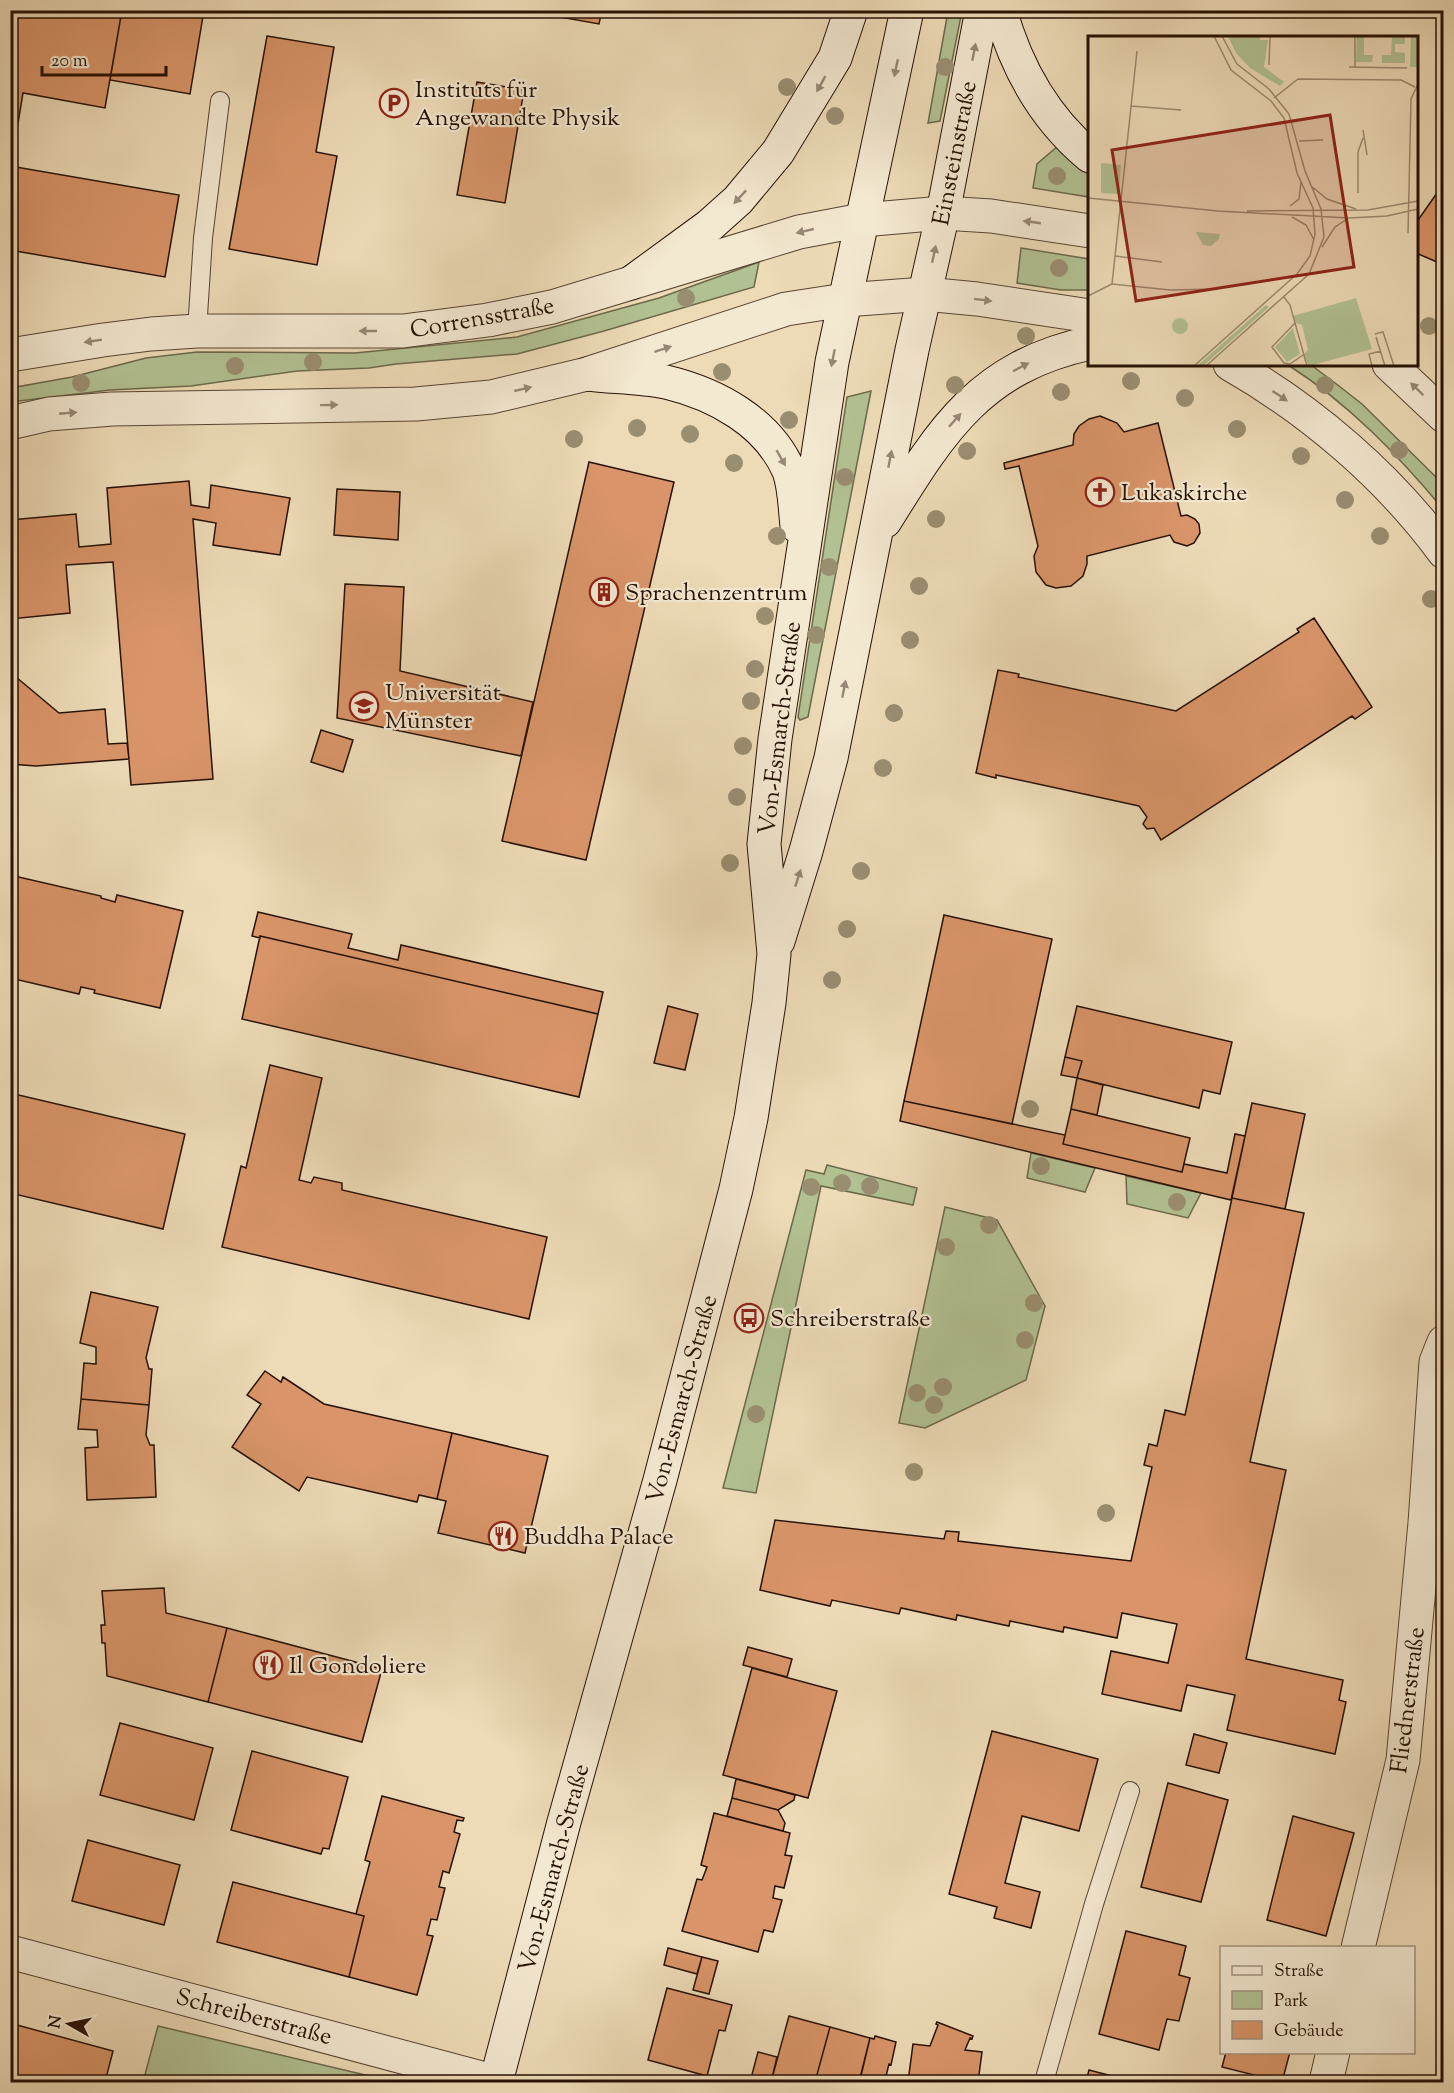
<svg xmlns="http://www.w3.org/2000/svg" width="1454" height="2093" font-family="'Sorts Mill Goudy',serif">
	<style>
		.green { fill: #b2c193; stroke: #6c694c; stroke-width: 1.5 }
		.building { fill: #d99569; stroke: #261105; stroke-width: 1.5 }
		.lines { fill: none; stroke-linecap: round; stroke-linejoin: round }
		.service-casing { stroke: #584432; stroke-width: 20 }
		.minor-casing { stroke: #584432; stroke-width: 35 }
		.tertiary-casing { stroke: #584432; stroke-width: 35 }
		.secondary-casing { stroke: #261105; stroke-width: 35 }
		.service { stroke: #f3e8d0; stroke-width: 18 }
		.minor { stroke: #f3e8d0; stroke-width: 33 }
		.tertiary { stroke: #f3e8d0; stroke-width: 33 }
		.secondary { stroke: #f3e8d0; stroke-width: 33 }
		.tree { fill: #9a8e71 }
		.oneway { fill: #978775 }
		.labels { text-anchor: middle; stroke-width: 4.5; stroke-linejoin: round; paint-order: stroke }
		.poi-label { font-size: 24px; fill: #261105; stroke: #f3e8d0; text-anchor: start }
		.street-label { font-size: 24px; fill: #261105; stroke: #f3e8d0 }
		.inset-road { fill: none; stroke: #9d8a70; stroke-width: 1.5 }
		.view { fill: #8f2418; fill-opacity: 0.15; stroke: #8f2418; stroke-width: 3 }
		.inset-edge { fill: none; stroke: #261105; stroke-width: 3 }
	</style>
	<rect width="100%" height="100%" fill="#eddbb7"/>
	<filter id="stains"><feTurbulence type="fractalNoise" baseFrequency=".00333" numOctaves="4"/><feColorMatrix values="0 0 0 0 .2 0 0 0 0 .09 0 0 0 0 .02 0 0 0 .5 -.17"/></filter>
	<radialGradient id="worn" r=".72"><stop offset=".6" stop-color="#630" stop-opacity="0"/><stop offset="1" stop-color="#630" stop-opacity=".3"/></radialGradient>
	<!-- green -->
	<path class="green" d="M948,11H962L940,121L928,123Z
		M1058,146L1089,175V197L1033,188L1037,164Z
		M1021,248L1089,259V290H1061L1017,283Z
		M759,262L754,287L604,331L517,354L396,364L369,368L297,371L191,386L110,390L11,402V388L72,377L146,358L197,352L355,353L517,337L659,298Z
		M1288,365H1311L1339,386L1362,404L1443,484V509C1398,455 1348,403 1288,365Z
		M871,391L808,717L800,720L798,717L847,397Z
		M1031,1153L1095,1168L1085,1192L1027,1178Z
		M827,1165L917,1188L913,1205L821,1186L756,1493L723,1488L806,1170L824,1174Z
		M1126,1176L1201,1193L1188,1218L1127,1204Z
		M945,1207L997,1220L1045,1306L1026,1380L925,1428L899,1423Z
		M158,2026L395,2082H143Z"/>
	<!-- building -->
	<path class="building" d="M10,10H122L105,108L23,93L11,166Z
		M122,10H172L203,16L190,94L110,80Z
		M521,10H602L599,24Z
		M267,36L334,47L316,152L337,156L317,265L229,249Z
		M477,82L524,90L505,203L457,195Z
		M10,166L179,195L165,277L10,250Z
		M1444,183V265L1416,253V223Z
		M1100,416L1117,423L1124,432L1158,423L1181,516L1187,515L1195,519L1199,524L1200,533L1194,543L1187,546L1174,542L1170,535L1087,556V564L1083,576L1071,586L1056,588L1046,585L1036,572L1034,556L1038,546L1019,466L1005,469L1004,463L1073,445L1074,434L1079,426L1089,419Z
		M589,462L674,482L586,860L502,841Z
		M189,481L191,505L209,508L211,485L290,498L280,555L213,545L216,523L193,519L213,779L131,785L113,562L66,565L70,613L10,619V520L76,514L79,547L111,544L107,488Z
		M337,489L400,492L398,540L334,535Z
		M345,584L404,587L400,671L533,702L521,756L337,718Z
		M1314,618L1372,707L1355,719L1352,716L1161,840L1154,828L1147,829L1143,824L1147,817L1139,806L996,775V778L976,773L998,670L1019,674L1018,677L1176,711L1299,632L1297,629Z
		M10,672L59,713L105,709L108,744L127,743L129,759L36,766L10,764Z
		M321,730L353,740L343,772L311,762Z
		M10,875L101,896V898L115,902L117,895L183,911L160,1008L94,993L95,990L81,987L79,994L10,978Z
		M258,912L352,934L348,948L398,960L401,945L603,992L598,1014L260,936V938L252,936Z
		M944,915L1052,939L1012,1124L904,1101Z
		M260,936L598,1014L579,1097L242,1019Z
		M668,1006L698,1014L685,1070L654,1063Z
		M1077,1006L1232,1042L1220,1094L1203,1090L1199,1108L1077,1078L1082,1061L1065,1057Z
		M1065,1057L1082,1061L1077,1078L1061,1075Z
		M270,1065L322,1078L299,1180L311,1183L314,1177L342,1183V1190L547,1237L529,1319L222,1247L241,1166L246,1168Z
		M1077,1078L1103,1085L1097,1115L1071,1109Z
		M10,1093L185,1134L163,1229L10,1193Z
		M904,1101L1065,1135L1063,1144L1182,1172L1184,1164L1227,1173L1235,1134L1245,1136L1231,1200L900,1121Z
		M1252,1103L1305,1114L1285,1209L1232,1198Z
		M1071,1109L1190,1138L1182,1172L1063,1144Z
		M1232,1198L1304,1213L1250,1462L1286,1470L1246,1659L1343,1680L1339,1700L1346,1702L1335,1754L1227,1730L1235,1695L1187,1685L1181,1711L1102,1694L1111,1651L1168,1663L1177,1624L1122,1613L1117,1638L1064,1627L1063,1632L1010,1621L1009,1626L957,1615L956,1620L901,1608L899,1614L832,1600L830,1606L760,1590L775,1520L944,1539L946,1531L959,1532L958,1541L1131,1561L1152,1467L1144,1465L1149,1444L1157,1446L1165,1410L1185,1415Z
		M91,1292L158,1307L146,1358L149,1369H152L149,1405L81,1399L84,1363L96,1364V1347L80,1343Z
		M265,1371L281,1382L283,1377L324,1404L452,1433L437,1499L419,1495L417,1502L307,1477L299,1491L232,1447L261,1404L247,1395Z
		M81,1399L149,1405L146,1435L150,1445H154L156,1497L87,1500L85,1448L98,1447L97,1430L78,1429Z
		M452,1433L548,1456L525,1553L438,1533L446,1501L437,1499Z
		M164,1588L166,1613L227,1628L208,1702L107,1676L105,1643H102L101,1625H105L102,1591Z
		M227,1628L382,1669L362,1742L208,1702Z
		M748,1647L792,1659L787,1677L743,1665Z
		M752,1668L837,1691L808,1798L723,1775Z
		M120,1723L213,1748L194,1820L100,1795Z
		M992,1731L1098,1759L1079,1831L1022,1816L1005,1883L1040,1892L1031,1928L994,1918L997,1907L949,1894Z
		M1194,1734L1227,1743L1219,1773L1186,1765Z
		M252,1751L348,1777L329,1849L323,1848L321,1854L231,1830Z
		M736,1779L795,1795L794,1800L778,1810L732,1798Z
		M1168,1783L1228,1800L1201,1902L1141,1887Z
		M382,1796L464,1818L463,1821L457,1820L454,1832L460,1834L449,1873L443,1871L439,1887L445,1888L437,1920L431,1919L427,1935L433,1936L417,1995L349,1977L364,1916L356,1914L370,1862L365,1860Z
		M732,1798L778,1810L785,1823L783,1831L727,1816Z
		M10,1809L15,1810L10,1828Z
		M714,1813L790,1833L785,1855L792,1856L784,1888L775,1886L773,1898L782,1900L773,1932L764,1930L758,1952L682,1931L697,1879L702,1880L707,1867L701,1865Z
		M1293,1816L1354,1833L1326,1936L1267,1920Z
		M88,1840L180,1865L164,1925L72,1901Z
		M233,1882L364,1916L349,1977L217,1942Z
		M1126,1931L1186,1946L1179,1975L1190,1978L1179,2021L1167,2019L1159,2050L1099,2034Z
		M668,1948L702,1957L697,1974L664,1965Z
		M702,1957L718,1961L709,1994L693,1990Z
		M667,1988L732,2005L725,2031L719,2030L707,2076L648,2060Z
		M789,2016L830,2027L815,2082H771Z
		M937,2022L973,2036L972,2039L970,2038L965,2050L982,2052L978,2082H870L860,2080L870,2038L874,2039L875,2036L896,2042L891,2065L889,2064L886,2076L908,2082L913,2044L930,2046L938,2025L936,2024Z
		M10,2024L17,2025L10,2051Z
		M17,2025L113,2051L105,2082H10V2051Z
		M830,2027L870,2038L859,2082H815Z
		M758,2052L777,2057L771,2082H750Z
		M1226,2052H1290L1282,2082L1222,2067Z
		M1089,2070L1135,2082H1086Z"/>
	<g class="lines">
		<!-- service casing -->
		<g class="service-casing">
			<path id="service" d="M197,331L203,238L220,101
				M1044,2082L1094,1904L1130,1791"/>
		</g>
		<!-- minor casing -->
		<g class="minor-casing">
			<path id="minor" d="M10,355L103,340L151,334L197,331H403L488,320L552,307L799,232L862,220
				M10,423L49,414L112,409L416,404L491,397L587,374L786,309L845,300
				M1358,1948L1403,1760L1425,1523L1436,1362L1444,1342
				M10,1952L496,2082
				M1326,2082L1333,2052"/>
		</g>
		<!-- tertiary casing -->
		<g class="tertiary-casing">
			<path id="tertiary" d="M862,220L943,213L991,216L1090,231
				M845,300L925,294L977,299L1090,316
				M1230,364C1312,411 1388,476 1444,552
				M1389,364L1444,416"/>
		</g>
		<!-- secondary casing -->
		<g class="secondary-casing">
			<path id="secondary" d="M1000,10C1016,67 1044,118 1090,156
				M631,283L709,226L738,200L778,152L835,58L851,10
				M587,374C613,377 641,377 666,382C716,394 768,422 789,471C795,488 795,509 797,526
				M885,521C941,431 979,367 1090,343
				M778,941L806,851L831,758L912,350L943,213L982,10
				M496,2082L564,1822L660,1480L736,1189L751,1118L769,1003L774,954L764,844L775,739L832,362L907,10"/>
		</g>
		<!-- service -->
		<use href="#service" class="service"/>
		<!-- minor -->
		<use href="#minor" class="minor"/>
		<!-- tertiary -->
		<use href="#tertiary" class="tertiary"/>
		<!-- secondary -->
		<use href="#secondary" class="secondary"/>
	</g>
	<!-- trees -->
	<g class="tree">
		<circle cx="945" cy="67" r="9"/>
		<circle cx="787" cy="87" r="9"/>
		<circle cx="835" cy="116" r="9"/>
		<circle cx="1057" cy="176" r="9"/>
		<circle cx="1059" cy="268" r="9"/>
		<circle cx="686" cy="298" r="9"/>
		<circle cx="1429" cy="326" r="9"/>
		<circle cx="1026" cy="336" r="9"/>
		<circle cx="313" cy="362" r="9"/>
		<circle cx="235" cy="366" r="9"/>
		<circle cx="722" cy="372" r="9"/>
		<circle cx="1131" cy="381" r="9"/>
		<circle cx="81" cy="383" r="9"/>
		<circle cx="955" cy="385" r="9"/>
		<circle cx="1325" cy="385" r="9"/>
		<circle cx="1061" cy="392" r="9"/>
		<circle cx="1185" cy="398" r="9"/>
		<circle cx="789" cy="420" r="9"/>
		<circle cx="637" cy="428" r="9"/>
		<circle cx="1237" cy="429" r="9"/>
		<circle cx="690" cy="434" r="9"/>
		<circle cx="574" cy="439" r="9"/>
		<circle cx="1399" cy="450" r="9"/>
		<circle cx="967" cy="451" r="9"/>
		<circle cx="1301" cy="456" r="9"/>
		<circle cx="734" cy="463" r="9"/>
		<circle cx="845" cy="477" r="9"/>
		<circle cx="1345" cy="500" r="9"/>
		<circle cx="936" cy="519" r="9"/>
		<circle cx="777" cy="536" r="9"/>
		<circle cx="1380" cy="536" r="9"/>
		<circle cx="829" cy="567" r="9"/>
		<circle cx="919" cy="586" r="9"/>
		<circle cx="1431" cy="599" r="9"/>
		<circle cx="765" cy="616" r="9"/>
		<circle cx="816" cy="635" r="9"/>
		<circle cx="910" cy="640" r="9"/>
		<circle cx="755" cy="669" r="9"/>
		<circle cx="751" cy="701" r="9"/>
		<circle cx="894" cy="713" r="9"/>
		<circle cx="743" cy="746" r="9"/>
		<circle cx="883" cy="768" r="9"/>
		<circle cx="737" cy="797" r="9"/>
		<circle cx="730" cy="863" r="9"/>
		<circle cx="861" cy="871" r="9"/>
		<circle cx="847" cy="929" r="9"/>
		<circle cx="832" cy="980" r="9"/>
		<circle cx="1030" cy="1109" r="9"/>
		<circle cx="1041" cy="1166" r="9"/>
		<circle cx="842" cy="1183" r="9"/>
		<circle cx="870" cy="1186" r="9"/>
		<circle cx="811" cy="1187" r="9"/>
		<circle cx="1177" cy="1202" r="9"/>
		<circle cx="989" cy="1225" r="9"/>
		<circle cx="946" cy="1247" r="9"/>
		<circle cx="1034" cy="1303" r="9"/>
		<circle cx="1025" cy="1340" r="9"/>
		<circle cx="943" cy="1387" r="9"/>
		<circle cx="917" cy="1393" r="9"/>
		<circle cx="934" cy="1405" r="9"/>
		<circle cx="756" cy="1414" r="9"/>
		<circle cx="914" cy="1472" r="9"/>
		<circle cx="1106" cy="1513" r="9"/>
	</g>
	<!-- one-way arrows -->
	<defs><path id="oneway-solid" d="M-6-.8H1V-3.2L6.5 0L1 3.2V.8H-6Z" transform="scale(1.5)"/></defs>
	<g class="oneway">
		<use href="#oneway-solid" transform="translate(974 52) rotate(-79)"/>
		<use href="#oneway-solid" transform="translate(896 68) rotate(102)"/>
		<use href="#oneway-solid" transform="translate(821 84) rotate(119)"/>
		<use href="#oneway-solid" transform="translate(740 197) rotate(133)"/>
		<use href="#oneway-solid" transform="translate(1032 222) rotate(-172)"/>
		<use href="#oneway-solid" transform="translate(805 231) rotate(167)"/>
		<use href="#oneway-solid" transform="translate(934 254) rotate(-78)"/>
		<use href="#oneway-solid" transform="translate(983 300) rotate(7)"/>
		<use href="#oneway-solid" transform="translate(368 331) rotate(180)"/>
		<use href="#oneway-solid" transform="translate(93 341) rotate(171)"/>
		<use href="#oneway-solid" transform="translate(663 349) rotate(-18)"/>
		<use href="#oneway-solid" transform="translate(833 358) rotate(101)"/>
		<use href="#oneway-solid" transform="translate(1021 367) rotate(-28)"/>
		<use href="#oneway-solid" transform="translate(523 389) rotate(-13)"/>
		<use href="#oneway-solid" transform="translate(1417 389) rotate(-136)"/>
		<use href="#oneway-solid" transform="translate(1280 396) rotate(34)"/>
		<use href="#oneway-solid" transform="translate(329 405) rotate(-1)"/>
		<use href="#oneway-solid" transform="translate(68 413) rotate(-5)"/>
		<use href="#oneway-solid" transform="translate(955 420) rotate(-48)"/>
		<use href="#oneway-solid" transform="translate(781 458) rotate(60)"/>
		<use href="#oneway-solid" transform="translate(890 459) rotate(-79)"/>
		<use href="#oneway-solid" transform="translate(844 689) rotate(-79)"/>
		<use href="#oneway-solid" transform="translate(798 878) rotate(-72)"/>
	</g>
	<!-- icons -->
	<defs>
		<g id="parking-ring" transform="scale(1.5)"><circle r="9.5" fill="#f3e8d0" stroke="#8f2418" stroke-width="1.5"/><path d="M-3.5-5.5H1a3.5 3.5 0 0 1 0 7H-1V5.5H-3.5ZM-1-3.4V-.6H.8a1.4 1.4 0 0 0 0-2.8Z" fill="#8f2418"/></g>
		<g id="church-ring" transform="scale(1.5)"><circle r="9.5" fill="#f3e8d0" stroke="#8f2418" stroke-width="1.5"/><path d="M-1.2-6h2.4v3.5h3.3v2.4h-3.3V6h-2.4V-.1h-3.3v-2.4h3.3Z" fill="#8f2418"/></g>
		<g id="building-ring" transform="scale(1.5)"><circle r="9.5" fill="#f3e8d0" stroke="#8f2418" stroke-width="1.5"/><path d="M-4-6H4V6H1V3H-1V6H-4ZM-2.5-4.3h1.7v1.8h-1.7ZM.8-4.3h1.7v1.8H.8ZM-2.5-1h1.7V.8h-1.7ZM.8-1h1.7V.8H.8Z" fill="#8f2418"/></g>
		<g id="university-ring" transform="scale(1.5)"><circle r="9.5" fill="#f3e8d0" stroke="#8f2418" stroke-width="1.5"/><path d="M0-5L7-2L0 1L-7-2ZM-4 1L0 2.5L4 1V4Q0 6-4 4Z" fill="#8f2418"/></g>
		<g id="bus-ring" transform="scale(1.5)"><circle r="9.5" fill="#f3e8d0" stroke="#8f2418" stroke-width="1.5"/><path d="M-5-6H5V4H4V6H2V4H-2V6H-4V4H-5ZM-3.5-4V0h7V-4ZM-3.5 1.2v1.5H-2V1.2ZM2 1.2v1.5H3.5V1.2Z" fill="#8f2418"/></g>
		<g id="restaurant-ring" transform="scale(1.5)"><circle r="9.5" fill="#f3e8d0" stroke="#8f2418" stroke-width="1.5"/><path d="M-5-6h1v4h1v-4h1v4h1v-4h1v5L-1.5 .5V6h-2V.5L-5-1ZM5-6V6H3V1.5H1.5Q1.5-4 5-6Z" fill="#8f2418"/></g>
	</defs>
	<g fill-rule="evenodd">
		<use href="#parking-ring" x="394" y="103"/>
		<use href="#church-ring" x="1100" y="492"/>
		<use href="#building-ring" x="604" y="592"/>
		<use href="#university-ring" x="364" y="706"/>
		<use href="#bus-ring" x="749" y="1318"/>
		<use href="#restaurant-ring" x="503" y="1536"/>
		<use href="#restaurant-ring" x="268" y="1665"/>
	</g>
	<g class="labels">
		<!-- poi labels -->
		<g class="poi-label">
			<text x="415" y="97">Instituts für<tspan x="415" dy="28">Angewandte Physik</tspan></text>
			<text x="1121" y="500">Lukaskirche</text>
			<text x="625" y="600">Sprachenzentrum</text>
			<text x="385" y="700">Universität<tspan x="385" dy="28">Münster</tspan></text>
			<text x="770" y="1326">Schreiberstraße</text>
			<text x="524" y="1544">Buddha Palace</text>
			<text x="289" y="1673">Il Gondoliere</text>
		</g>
		<!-- street labels -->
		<g class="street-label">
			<text transform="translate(954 153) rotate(-79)" y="8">Einsteinstraße</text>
			<text transform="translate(482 317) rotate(-10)" y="8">Corrensstraße</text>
			<text transform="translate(779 728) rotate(-83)" y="8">Von-Esmarch-Straße</text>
			<text transform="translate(681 1399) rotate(-75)" y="8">Von-Esmarch-Straße</text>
			<text transform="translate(1407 1700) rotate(-83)" y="8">Fliednerstraße</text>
			<text transform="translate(553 1868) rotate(-75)" y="8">Von-Esmarch-Straße</text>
			<text transform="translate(254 2016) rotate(15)" y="8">Schreiberstraße</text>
		</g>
	</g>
	<!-- overview -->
	<g transform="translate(1088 36)">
		<rect width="330" height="330" fill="#eddbb7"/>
		<path d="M140,0H172V4H180L176,31L196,46L192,50L162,32L148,17ZM269,0H276V19H285L284,26H268ZM304,0H317V8H307V16L317,17V27H294V19H303ZM323,0H330V31H322ZM13,127L33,129L31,158L13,157ZM108,196L132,198L131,203L123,210L115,209ZM268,262L284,313L221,330L215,319L220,314L214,289L207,287L205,280ZM178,269L181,271L115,330H109ZM84 290a8 8 0 1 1 16 0a8 8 0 1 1-16 0ZM205,292L212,318L199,326L187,311Z" fill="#b2c193"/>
		<path class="inset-road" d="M181,29L182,0M261,31L319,32M267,31V0M186,62L210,43L313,44L327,51M43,70L93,74M275,94L279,119M211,105L235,104M223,150L239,163L268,173M270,157V116L275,102M0,162L130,175L261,182L299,180L330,173M202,170L211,163L213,146M159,175L280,174L330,165M204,181L218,189L226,204M320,197L323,63L330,48M234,211L247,191L259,183M27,220L74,226M24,248L82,254L130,253M0,260L24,248L49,15M196,261L202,269L219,330M207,287L184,311L196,327L202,328L215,319M287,298L295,296L306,330M288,301L297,330M106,330L209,238L222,220L227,198L225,172L209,137L196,82L183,65L143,34L126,0M118,330L221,238L236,201L233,173L217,135L201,78L181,53L149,28L134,0M284,330L281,318L293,315"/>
		<path class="view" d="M242,79L266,231L48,265L24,114Z"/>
		<rect width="330" height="330" class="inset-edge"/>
	</g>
	<!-- margin -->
	<rect width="1454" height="2093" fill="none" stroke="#eddbb7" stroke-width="36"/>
	<rect x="12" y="12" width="1430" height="2069" fill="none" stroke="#261105" stroke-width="3"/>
	<rect x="18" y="18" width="1418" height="2057" fill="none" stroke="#261105" stroke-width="1.5"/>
	<!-- legend -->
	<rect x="1220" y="1946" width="195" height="108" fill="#f3e8d0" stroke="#a1927f" stroke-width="1.5"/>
	<rect x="1232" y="1966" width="30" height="9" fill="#f3e8d0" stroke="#a1927f" stroke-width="1.5"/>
	<text x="1274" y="1976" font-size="18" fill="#261105">Straße</text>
	<rect x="1232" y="1991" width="30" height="18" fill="#b2c193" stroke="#a1927f" stroke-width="1.5"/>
	<text x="1274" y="2006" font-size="18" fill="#261105">Park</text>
	<rect x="1232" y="2021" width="30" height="18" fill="#d99569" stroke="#a1927f" stroke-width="1.5"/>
	<text x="1274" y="2036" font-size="18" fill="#261105">Gebäude</text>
	<!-- north arrow -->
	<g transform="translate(69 2024) rotate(279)" stroke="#f3e8d0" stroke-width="4.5" paint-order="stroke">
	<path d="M0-4.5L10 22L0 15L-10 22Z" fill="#261105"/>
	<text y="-9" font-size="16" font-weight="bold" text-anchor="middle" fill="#261105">N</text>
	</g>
	<!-- scale -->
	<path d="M42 66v9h124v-9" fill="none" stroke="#261105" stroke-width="3"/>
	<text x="51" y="66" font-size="18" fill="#261105" stroke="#f3e8d0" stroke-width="4.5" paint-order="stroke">20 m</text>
	<rect width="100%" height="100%" filter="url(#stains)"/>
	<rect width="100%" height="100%" fill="url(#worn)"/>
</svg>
